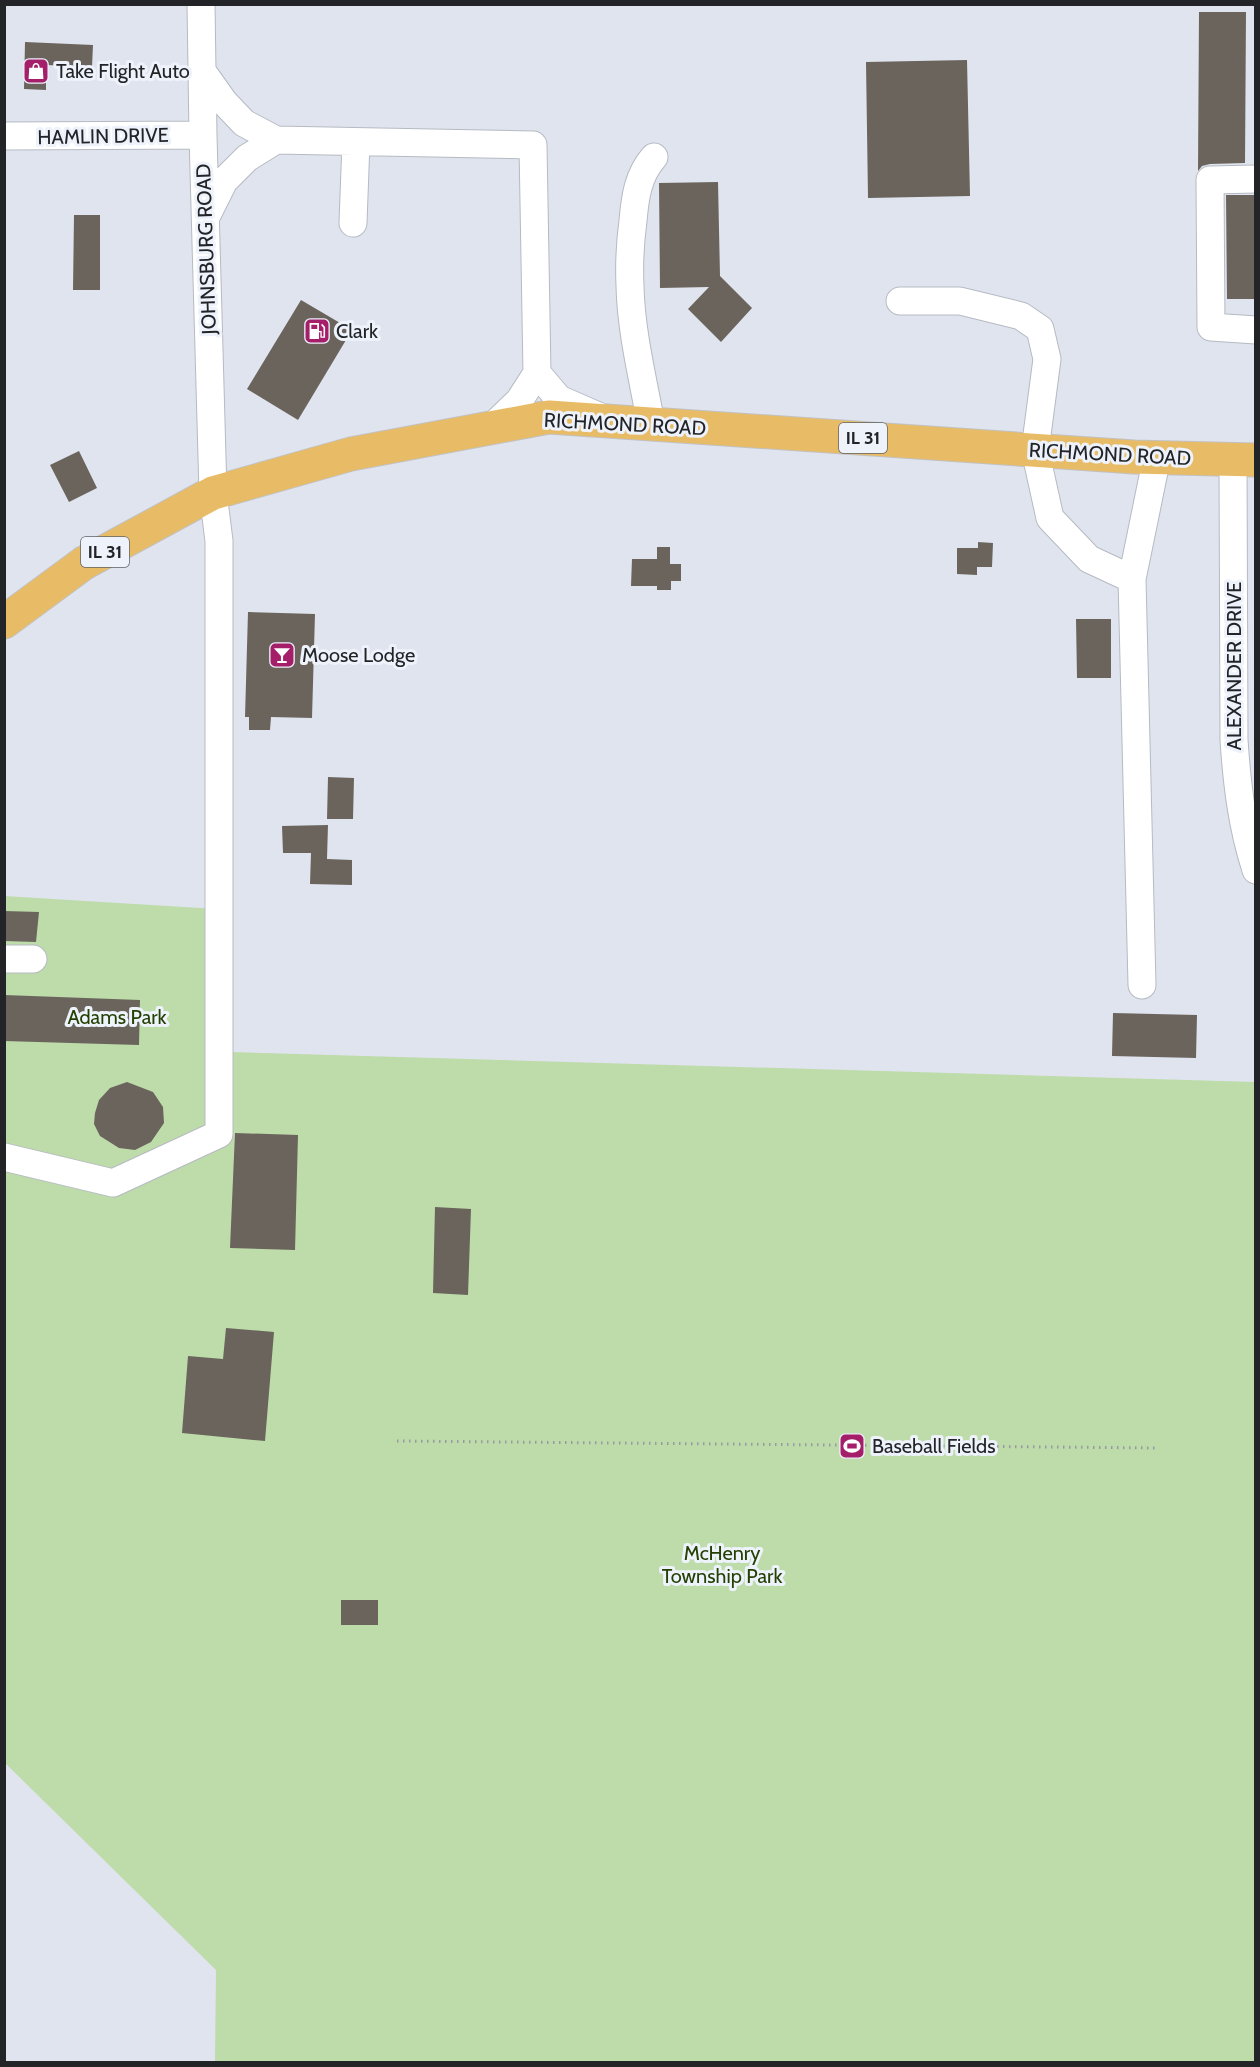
<svg xmlns="http://www.w3.org/2000/svg" width="1260" height="2067" font-family="Cabin,sans-serif">
	<style>
		.green { fill: #bedbaa }
		.building { fill: #6a645d }
		.lines { fill: none; stroke-linecap: round; stroke-linejoin: round }
		.minor-casing { stroke: #b5bac3; stroke-width: 29 }
		.major-casing { stroke: #c1c2c3; stroke-width: 35 }
		.path { stroke: #979aa2; stroke-width: 3; stroke-dasharray: 1.5 4.5; stroke-linecap: butt }
		.minor { stroke: #fff; stroke-width: 27 }
		.major { stroke: #e8bc66; stroke-width: 33 }
		.labels { text-anchor: middle; stroke-width: 6; stroke-linejoin: round; paint-order: stroke }
		.shield { fill: #edf2fb; stroke: #5f6267; stroke-width: 1.5 }
		.shield-label { font-size: 18px; font-weight: bold; fill: #222427 }
		.poi-label { font-size: 20px; fill: #222427; stroke: #edf2fb; text-anchor: start }
		.street-label { font-size: 20px; fill: #222427; stroke: #edf2fb }
		.park-label { font-size: 20px; fill: #244003; stroke: #edf2fb }
	</style>
	<rect width="100%" height="100%" fill="#e0e4ee"/>
	<!-- green -->
	<path class="green" d="M4,896L233,910L230,1052L1255,1082V2062H215L216,1970L5,1763Z"/>
	<!-- building -->
	<path class="building" d="M1199,12H1246L1245,163L1210,164L1202,166L1198,171Z
		M25,42L93,45L92,67L46,65V90L24,89Z
		M967,60L970,196L868,198L866,62Z
		M718,182L720,276L752,308L721,342L688,309L709,287L660,288L659,183Z
		M1226,195H1256V299H1227Z
		M74,215H100V290H73Z
		M301,300L352,330L298,420L247,389Z
		M79,451L97,488L69,502L50,465Z
		M978,542L993,543L992,567H977V575L957,574V548H978Z
		M657,547H670V564H681V581H671V590H657V586H631L632,559H657Z
		M248,612L315,614L312,718L271,717L270,730H249V717H245Z
		M1076,619H1111V678H1077Z
		M328,777L354,778L353,819H327Z
		M328,825L327,859L352,860V885L310,884L311,853H283L282,826Z
		M4,911L39,912L36,942L4,941Z
		M4,995L140,1000L139,1045L4,1041Z
		M1113,1013L1197,1015L1196,1058L1112,1056Z
		M127,1082L153,1092L163,1107L164,1123L151,1142L135,1150L119,1148L100,1136L94,1124L95,1113L99,1100L110,1088Z
		M235,1133L298,1135L295,1250L230,1248Z
		M435,1207L471,1209L468,1295L433,1293Z
		M226,1328L274,1332L265,1441L182,1433L188,1356L223,1359Z
		M341,1600H378V1625H341Z"/>
	<g class="lines">
		<!-- minor casing -->
		<g class="minor-casing">
			<path id="minor" d="M202,71L224,102L244,123L276,140L533,145L537,373L519,401L492,427
				M4,136L203,135
				M1256,179L1210,180L1211,327L1256,330
				M206,217L224,181L247,158L276,140
				M353,223L356,142
				M900,301H960L1021,316L1040,329L1047,359L1035,450L1050,518L1089,559L1132,579
				M537,373L559,399L598,416
				M651,424C643,379 631,332 630,286C629,264 630,243 633,221C635,197 638,175 654,157
				M1233,459L1234,740C1237,785 1242,827 1256,870
				M4,959H33
				M1142,985L1132,579L1157,457
				M4,1157L113,1183L219,1134V541L213,493L203,135L201,4"/>
		</g>
		<!-- major casing -->
		<g class="major-casing">
			<path id="major" d="M4,622L84,563L213,493L351,454L549,417L1134,457L1256,460"/>
		</g>
		<!-- path -->
		<path class="path" d="M397,1441L1159,1448"/>
		<!-- minor -->
		<use href="#minor" class="minor"/>
		<!-- major -->
		<use href="#major" class="major"/>
	</g>
	<!-- icons -->
	<defs>
		<g id="shop-square" transform="scale(1.35)"><rect x="-9" y="-9" width="18" height="18" rx="4" fill="#a41e69" stroke="#edf2fb"/><path d="M-5-2.5h2.3a2.7 3.5 0 0 1 5.4 0H5L5.5 6h-11ZM-1.5-2.5h3a1.5 2.3 0 0 0-3 0Z" fill="#fff"/></g>
		<g id="fuel-square" transform="scale(1.35)"><rect x="-9" y="-9" width="18" height="18" rx="4" fill="#a41e69" stroke="#edf2fb"/><path d="M-5.5-6h7V0h2V4h1.3V-2.5L3-4.5l.8-.8L6-3V5H2.5V1h-1V6h-7ZM-4.2-4.7v3.2H.2V-4.7Z" fill="#fff"/></g>
		<g id="bar-square" transform="scale(1.35)"><rect x="-9" y="-9" width="18" height="18" rx="4" fill="#a41e69" stroke="#edf2fb"/><path d="M-6-5H6L.8 .8V4.5H3.5V6h-7V4.5H-.8V.8Z" fill="#fff"/></g>
		<g id="stadium-square" transform="scale(1.35)"><rect x="-9" y="-9" width="18" height="18" rx="4" fill="#a41e69" stroke="#edf2fb"/><path d="M0-5a6.5 5 0 1 0 0 10a6.5 5 0 1 0 0-10ZM-3.5-1.8h7v3.6h-7Z" fill="#fff"/></g>
	</defs>
	<g fill-rule="evenodd">
		<use href="#shop-square" x="36" y="71"/>
		<use href="#fuel-square" x="317" y="331"/>
		<use href="#bar-square" x="282" y="655"/>
		<use href="#stadium-square" x="852" y="1446"/>
	</g>
	<g class="labels">
		<!-- shield labels -->
		<g class="shield">
			<rect x="839" y="423" width="48" height="30" rx="4.5"/>
			<rect x="81" y="537" width="48" height="30" rx="4.5"/>
		</g>
		<g class="shield-label">
			<text x="863" y="444">IL 31</text>
			<text x="105" y="558">IL 31</text>
		</g>
		<!-- poi labels -->
		<g class="poi-label">
			<text x="56" y="78">Take Flight Auto</text>
			<text x="336" y="338">Clark</text>
			<text x="302" y="662">Moose Lodge</text>
			<text x="872" y="1453">Baseball Fields</text>
		</g>
		<!-- street labels -->
		<g class="street-label">
			<text transform="translate(103 136) rotate(-1)" y="7">HAMLIN DRIVE</text>
			<text transform="translate(206 249) rotate(-92)" y="7">JOHNSBURG ROAD</text>
			<text transform="translate(625 424) rotate(3)" y="7">RICHMOND ROAD</text>
			<text transform="translate(1110 454) rotate(3)" y="7">RICHMOND ROAD</text>
			<text transform="translate(1234 666) rotate(-90)" y="7">ALEXANDER DRIVE</text>
		</g>
		<!-- park labels -->
		<g class="park-label">
			<text x="117" y="1024">Adams Park</text>
			<text x="722" y="1560">McHenry<tspan x="722" dy="23">Township Park</tspan></text>
		</g>
	</g>
	<!-- border -->
	<rect width="1260" height="2067" fill="none" stroke="#222427" stroke-width="12"/>
</svg>
